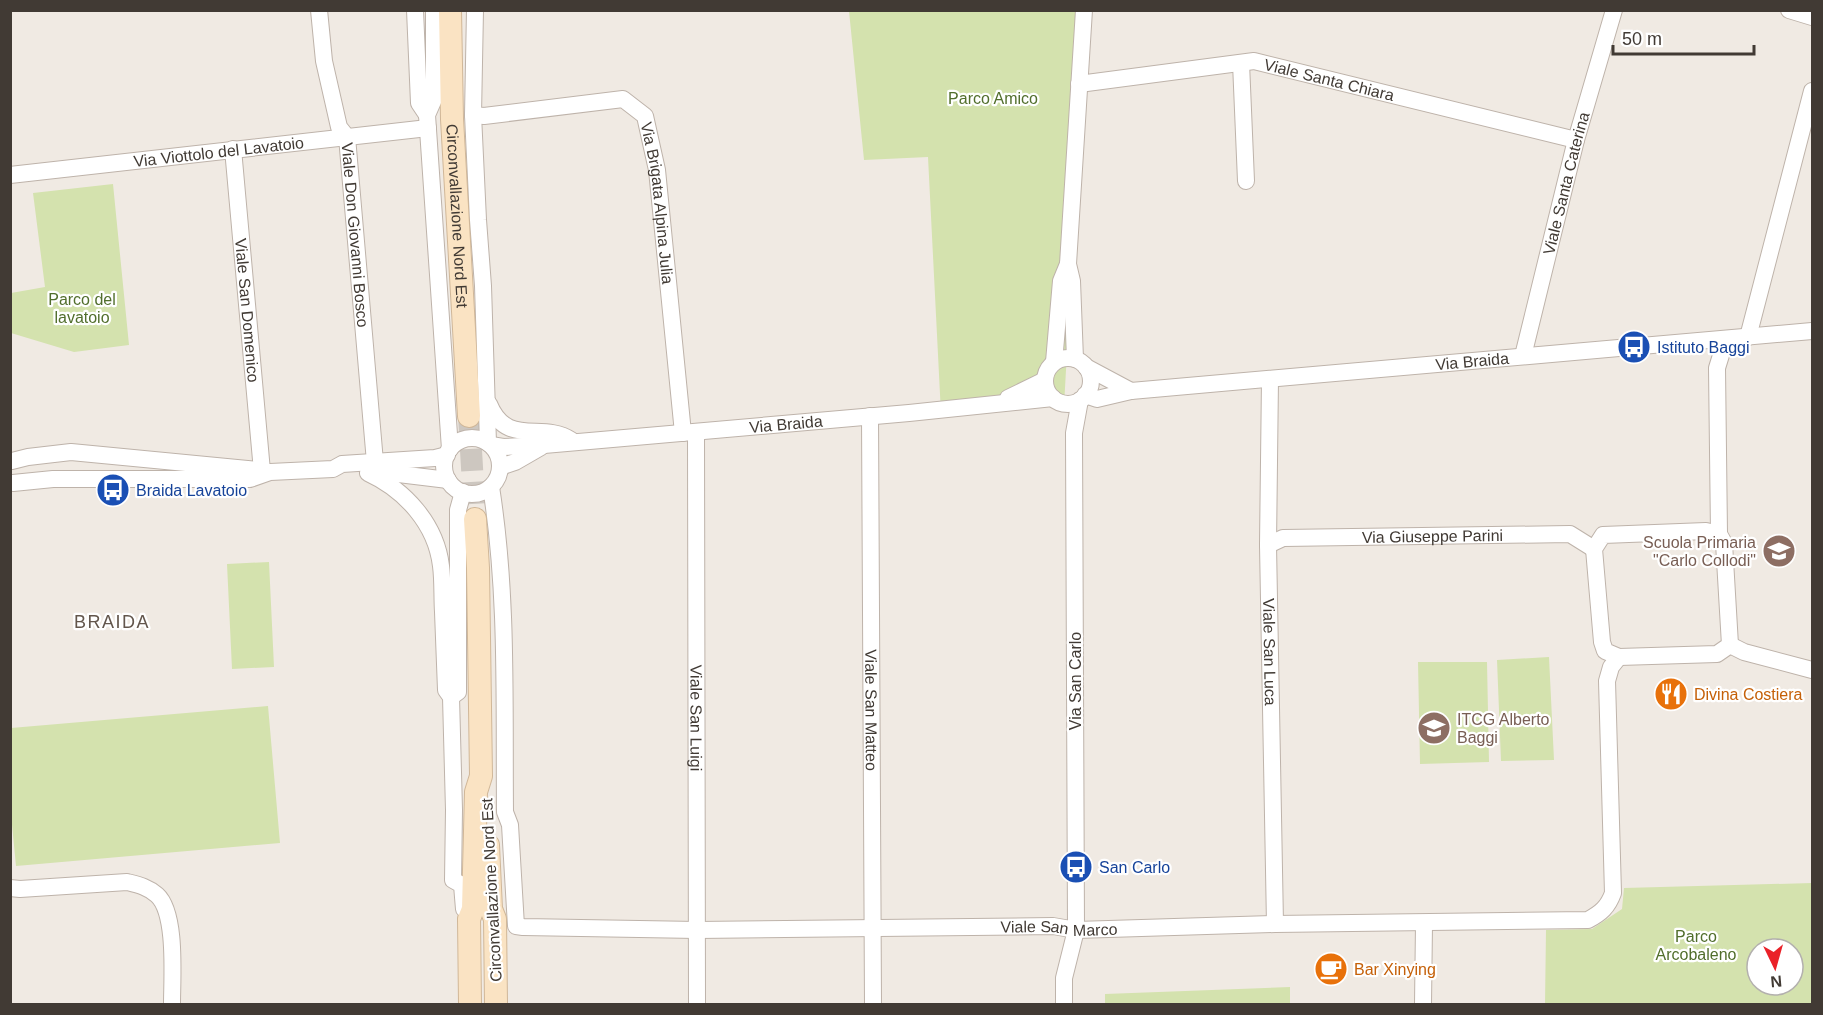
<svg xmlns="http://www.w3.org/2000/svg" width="1823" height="1015" font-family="Arial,sans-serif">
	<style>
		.green { fill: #d4e2ae; fill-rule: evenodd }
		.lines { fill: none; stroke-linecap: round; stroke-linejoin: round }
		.secondary-tunnel { stroke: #cdc7c0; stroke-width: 22; stroke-dasharray: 22 11; stroke-linecap: butt }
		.minor-casing { stroke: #beb3aa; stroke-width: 18 }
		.secondary-casing { stroke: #d0b798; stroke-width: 24 }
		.minor { stroke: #fff; stroke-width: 16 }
		.secondary { stroke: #fae3c3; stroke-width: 22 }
		.labels { text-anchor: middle; stroke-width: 4.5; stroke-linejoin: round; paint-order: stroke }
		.street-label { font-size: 16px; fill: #413a34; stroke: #fff }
		.park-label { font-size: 16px; fill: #516e2c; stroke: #fff }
		.transit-label { font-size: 16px; fill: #164399; stroke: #fff; text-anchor: start }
		.education-label { font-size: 16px; fill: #785e54; stroke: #fff; text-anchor: end }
		.food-label { font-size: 16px; fill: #c56008; stroke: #fff; text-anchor: start }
		.neighbourhood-label { font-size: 18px; letter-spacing: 1.5px; fill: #63564c; stroke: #fff }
	</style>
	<rect width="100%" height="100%" fill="#f0eae3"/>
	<!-- green -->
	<path class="green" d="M849,11H1086L1064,406L941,414L928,157L864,160Z
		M113,184L129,345L74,352L11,333V293L45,287L33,193Z
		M269,562L274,667L232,669L227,564Z
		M1549,657L1554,760L1501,761L1497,660Z
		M1418,662H1487L1489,762L1420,764Z
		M268,706L280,843L16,866L10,804L11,728Z
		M1812,883V1004H1545L1546,930L1592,929L1622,909L1624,888ZM1757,949H1793V985H1757Z
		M1290,987V1004H1105V994Z"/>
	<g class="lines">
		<!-- secondary-tunnel -->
		<path class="secondary-tunnel" d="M469,416L475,519"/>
		<!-- minor casing -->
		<g class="minor-casing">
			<g id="minor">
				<path id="s1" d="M319,10L324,61L339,127L347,137L375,462"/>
				<path d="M415,10L419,103L427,115"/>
				<path d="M434,10V99L427,115L450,449"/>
				<path d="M475,10L473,115L478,220L483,286L488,443"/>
				<path d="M1789,10L1812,17"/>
				<path d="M1241,63L1246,181"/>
				<path id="s2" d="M1079,84L1254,61L1576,140"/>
				<path id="s3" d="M473,115L484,116L623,99L645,116L657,170L683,433"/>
				<path id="s4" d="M233,149L262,471"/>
				<path id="s5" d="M10,175L428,128"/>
				<path d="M1748,337L1812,91"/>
				<path id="s6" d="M1523,356L1576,140L1614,10"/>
				<circle cx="1068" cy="381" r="23"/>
				<path d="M1075,359L1072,281L1068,264L1084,10"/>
				<path d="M1054,362L1061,281L1068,264"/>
				<path d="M1086,367L1131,391"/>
				<path id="s7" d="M1270,379L1268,545L1275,924"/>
				<path id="s8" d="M1085,395L1097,399L1131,391L1812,331"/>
				<path d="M1008,398L1045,380"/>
				<path d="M489,404C507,448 542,421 571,440"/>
				<path id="s9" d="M870,416L873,1004"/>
				<path id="s10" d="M696,432L697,1004"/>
				<circle cx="472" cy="466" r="28"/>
				<path id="s11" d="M491,445L503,447L544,445L909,413L1053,398"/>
				<path d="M12,461L28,457L71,452L258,470"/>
				<path d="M500,467L515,462L541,447"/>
				<path d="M368,473C405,490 436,524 441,566C443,581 442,597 443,612C444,638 445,664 446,690L451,697L454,810L453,880L462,885L464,909"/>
				<path d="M372,473L382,472L448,480"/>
				<path d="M13,483L53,479H250L270,472L333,469L342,464L435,458L447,455"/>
				<path id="s12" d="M491,487C508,594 504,703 505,812L510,825L516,926L523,927L697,930L1053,926L1076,930L1275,924L1588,920C1601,913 1608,907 1613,893L1607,681L1611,667L1619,657"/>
				<path d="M1706,531L1719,534L1724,543L1730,645L1717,654L1619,657L1605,651L1602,642L1594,549L1603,535Z"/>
				<path d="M1719,534L1717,368L1726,339"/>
				<path id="s13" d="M1268,545L1283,538L1570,534L1594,549"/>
				<path d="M1730,645L1744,652L1812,670"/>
				<path d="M451,697L458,692V510L463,492"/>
				<path d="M10,888L20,889L127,882C139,885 148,887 157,895C177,913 172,978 172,1004"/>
				<path d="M1064,1004V978L1076,930L1074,433L1080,400"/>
				<path d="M1423,1004L1424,924"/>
			</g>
		</g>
		<!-- secondary casing -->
		<g class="secondary-casing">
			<g id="secondary">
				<path id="s14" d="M450,10L452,119L469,416"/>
				<path d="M488,845L491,909L495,919L496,1004"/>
				<path d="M470,1004L469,919L473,909L476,792L481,776L478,568L475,519"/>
			</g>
		</g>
		<!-- minor -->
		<use href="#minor" class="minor"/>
		<!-- secondary -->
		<use href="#secondary" class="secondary"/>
	</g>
	<!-- icons -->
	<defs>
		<g id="bus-disc" transform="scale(1.725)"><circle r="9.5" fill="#1a4fb4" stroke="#fff"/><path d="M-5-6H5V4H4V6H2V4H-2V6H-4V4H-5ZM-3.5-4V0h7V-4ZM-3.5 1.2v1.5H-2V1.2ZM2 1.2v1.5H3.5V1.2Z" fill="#fff"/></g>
		<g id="school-disc" transform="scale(1.725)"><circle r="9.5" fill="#8d6e63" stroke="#fff"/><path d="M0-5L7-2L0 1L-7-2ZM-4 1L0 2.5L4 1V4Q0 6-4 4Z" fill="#fff"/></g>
		<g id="restaurant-disc" transform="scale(1.725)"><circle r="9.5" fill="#e8710a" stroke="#fff"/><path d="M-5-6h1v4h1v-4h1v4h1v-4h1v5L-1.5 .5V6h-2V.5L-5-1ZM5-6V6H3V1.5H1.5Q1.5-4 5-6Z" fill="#fff"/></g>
		<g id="cafe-disc" transform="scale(1.725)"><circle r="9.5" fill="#e8710a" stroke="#fff"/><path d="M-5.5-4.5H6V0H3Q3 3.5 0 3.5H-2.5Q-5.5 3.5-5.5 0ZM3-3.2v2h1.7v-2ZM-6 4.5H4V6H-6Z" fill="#fff"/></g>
	</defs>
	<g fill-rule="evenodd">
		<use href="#bus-disc" x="1634" y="347"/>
		<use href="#bus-disc" x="113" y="490"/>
		<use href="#school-disc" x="1779" y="551"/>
		<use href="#restaurant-disc" x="1671" y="694"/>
		<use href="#school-disc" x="1434" y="728"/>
		<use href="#bus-disc" x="1076" y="867"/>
		<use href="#cafe-disc" x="1331" y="969"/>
	</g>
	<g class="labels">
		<!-- street labels -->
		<g class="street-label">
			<text dy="6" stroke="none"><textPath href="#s2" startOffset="254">Viale Santa Chiara</textPath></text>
			<text dy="6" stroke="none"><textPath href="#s5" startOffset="210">Via Viottolo del Lavatoio</textPath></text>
			<text dy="6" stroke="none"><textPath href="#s6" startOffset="178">Viale Santa Caterina</textPath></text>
			<text dy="6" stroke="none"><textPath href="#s3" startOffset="267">Via Brigata Alpina Julia</textPath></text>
			<text dy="6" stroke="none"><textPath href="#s14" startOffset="206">Circonvallazione Nord Est</textPath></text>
			<text dy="6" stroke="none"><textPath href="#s1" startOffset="230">Viale Don Giovanni Bosco</textPath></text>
			<text dy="6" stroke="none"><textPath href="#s4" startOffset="162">Viale San Domenico</textPath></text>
			<text dy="6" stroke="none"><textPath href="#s8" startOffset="390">Via Braida</textPath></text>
			<text dy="6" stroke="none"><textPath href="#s11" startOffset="296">Via Braida</textPath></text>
			<text dy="6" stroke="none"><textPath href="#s13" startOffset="166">Via Giuseppe Parini</textPath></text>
			<text dy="6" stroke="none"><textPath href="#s7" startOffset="273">Viale San Luca</textPath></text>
			<text transform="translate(1075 681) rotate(-90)" y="6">Via San Carlo</text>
			<text dy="6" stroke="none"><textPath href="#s9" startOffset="294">Viale San Matteo</textPath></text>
			<text dy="6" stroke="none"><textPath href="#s10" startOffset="286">Viale San Luigi</textPath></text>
			<text transform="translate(491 890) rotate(-93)" y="6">Circonvallazione Nord Est</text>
			<text dy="6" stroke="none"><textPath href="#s12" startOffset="984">Viale San Marco</textPath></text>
		</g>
		<!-- park labels -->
		<g class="park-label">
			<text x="993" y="104">Parco Amico</text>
			<text x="82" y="305">Parco del<tspan x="82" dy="18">lavatoio</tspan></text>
			<text x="1696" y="942">Parco<tspan x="1696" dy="18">Arcobaleno</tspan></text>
		</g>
		<!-- transit labels -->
		<g class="transit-label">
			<text x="1657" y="353">Istituto Baggi</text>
			<text x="136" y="496">Braida Lavatoio</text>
			<text x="1099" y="873">San Carlo</text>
		</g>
		<!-- education labels -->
		<g class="education-label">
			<text x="1756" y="548">Scuola Primaria<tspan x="1756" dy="18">"Carlo Collodi"</tspan></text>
			<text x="1457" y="725" text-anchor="start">ITCG Alberto<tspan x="1457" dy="18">Baggi</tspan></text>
		</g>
		<!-- food labels -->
		<g class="food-label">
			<text x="1694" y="700">Divina Costiera</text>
			<text x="1354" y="975">Bar Xinying</text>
		</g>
		<!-- neighbourhood labels -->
		<g class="neighbourhood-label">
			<text x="112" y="628">BRAIDA</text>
		</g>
	</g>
	<!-- border -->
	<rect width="1823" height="1015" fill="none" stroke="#413a34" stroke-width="24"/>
	<!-- north arrow -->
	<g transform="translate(1775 967) rotate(175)"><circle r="28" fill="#ffffff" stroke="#b3b0ae" stroke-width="1.5"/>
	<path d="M0-4.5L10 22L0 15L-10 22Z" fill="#ea2128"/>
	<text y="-9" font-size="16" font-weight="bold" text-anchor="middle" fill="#413a34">N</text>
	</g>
	<!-- scale -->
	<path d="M1613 45v9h141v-9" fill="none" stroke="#413a34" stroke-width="3"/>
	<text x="1622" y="45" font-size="18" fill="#413a34" stroke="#ffffff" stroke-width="4.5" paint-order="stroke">50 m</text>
</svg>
